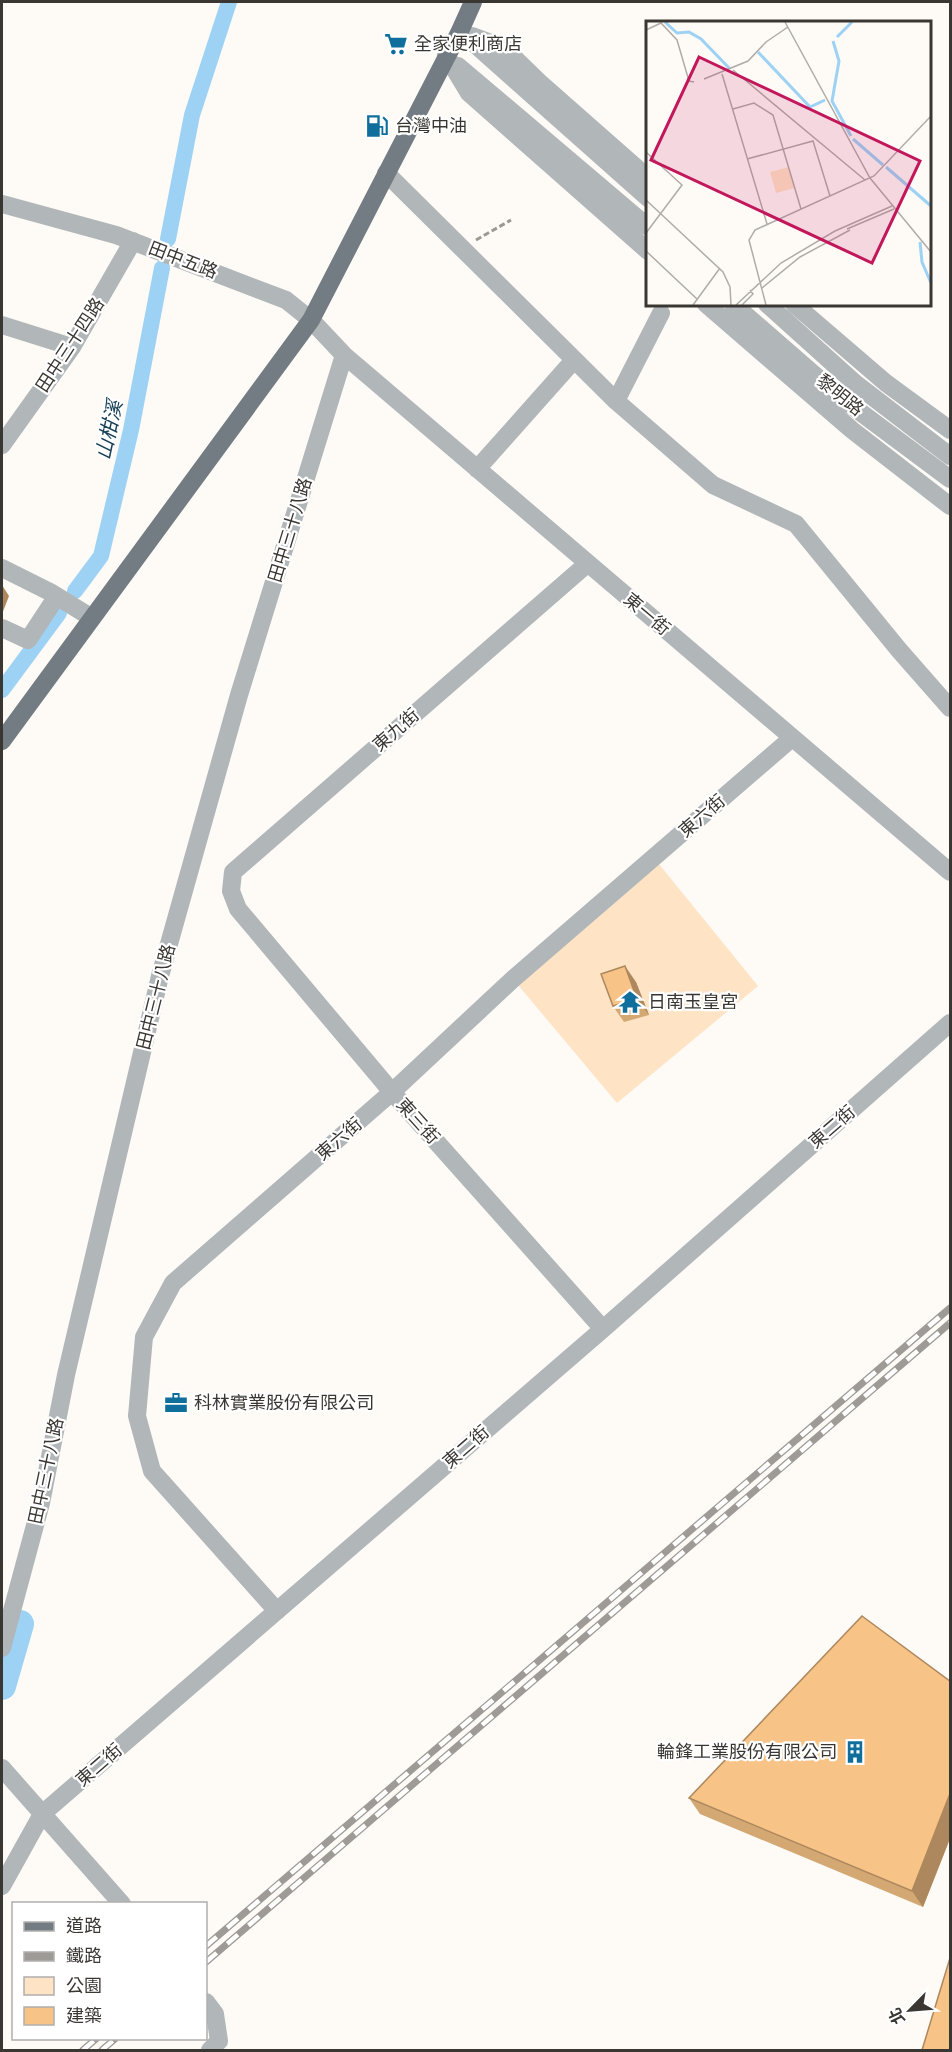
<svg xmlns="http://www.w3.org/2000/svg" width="952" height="2052" font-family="'Open Sans','Noto Sans TC',sans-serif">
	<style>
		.green { fill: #fee3c5 }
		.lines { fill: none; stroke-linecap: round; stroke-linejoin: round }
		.canal { stroke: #9dd2f5; stroke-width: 16 }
		.river { stroke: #9dd2f5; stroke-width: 28 }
		.path { stroke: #9c9894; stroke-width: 3; stroke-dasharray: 6 3; stroke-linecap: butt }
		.minor { stroke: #b1b6b9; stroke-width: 18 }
		.major { stroke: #737c82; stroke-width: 18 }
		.rail-casing { stroke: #9e9b97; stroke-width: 7 }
		.rail { stroke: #fff; stroke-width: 4.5; stroke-dasharray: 14; stroke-linecap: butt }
		.wall { fill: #d4a873 }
		.shaded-wall { fill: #ad885e }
		.building { fill: #f7c386; stroke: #ad885e; stroke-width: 1.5 }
		.labels { text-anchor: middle; stroke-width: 4.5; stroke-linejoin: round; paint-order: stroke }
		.poi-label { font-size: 18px; fill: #3a3733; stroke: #fff; text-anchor: start }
		.street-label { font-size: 18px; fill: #3a3733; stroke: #fff }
		.water-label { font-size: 20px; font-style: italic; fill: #184158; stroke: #fff }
		.inset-river { fill: none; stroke: #9dd2f5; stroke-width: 3 }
		.inset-road { fill: none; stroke: #b0aca8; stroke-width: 1.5 }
		.view { fill: #c2185b; fill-opacity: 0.15; stroke: #c2185b; stroke-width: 3 }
		.inset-edge { fill: none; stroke: #3a3733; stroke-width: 3 }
	</style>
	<rect width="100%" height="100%" fill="#fefaf6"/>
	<!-- green -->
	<path class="green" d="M654,858L758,986L617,1103L513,979Z"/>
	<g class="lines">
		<!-- canal -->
		<path class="canal" d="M168,239L192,115L229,2
			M75,591L101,556L131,430L162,268
			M2,690L59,613"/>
		<!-- river -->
		<path class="river" d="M2,1686L20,1624"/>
		<!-- path -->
		<path class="path" d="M476,240L511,220"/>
		<!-- minor -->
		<path class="minor" d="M460,31L648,198
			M472,36L504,48L539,82L648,178
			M446,55L469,93L648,251
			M458,66L648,227
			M386,173L616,401L713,485L796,524L899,650L950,708
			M2,204L116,235L286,300L311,320L344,355L950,872
			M706,304L852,430L950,506
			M733,304L840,397L950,479
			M767,304L856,384L950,456
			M794,304L886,383L950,430
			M2,325L72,347
			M616,401L661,313
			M2,445L72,347L133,241
			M477,469L574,360
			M587,564L233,872L231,891L238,909L392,1092L603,1329
			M2,568L50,592L92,618
			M2,628L28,640L57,596
			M277,1611L152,1471L137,1416L144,1337L173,1283L392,1092L513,979L792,738
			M2,1648L41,1503L66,1375L160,976L239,695L344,355
			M2,1768L122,1904
			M2,1886L42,1814L603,1329L950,1023
			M206,2002L215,2014L219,2041L210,2050"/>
		<!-- major -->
		<path class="major" d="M2,741L311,320L460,31L473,2"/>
		<!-- rail casing -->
		<g class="rail-casing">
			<path id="rail" d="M206,1946L950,1308
				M206,1962L950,1323
				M83,2050L97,2038
				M102,2050L116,2038"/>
		</g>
		<!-- rail -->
		<use href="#rail" class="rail"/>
	</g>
	<!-- wall -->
	<path class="wall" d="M636,982L649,1015L624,1022L613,1006Z
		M951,1682V1836L923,1907L700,1814L689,1798Z"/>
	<!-- shaded-wall -->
	<path class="shaded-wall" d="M2,585L9,596L2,614Z
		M625,966L636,982L649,1015L637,999Z
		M951,1791V1836L923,1907L912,1891Z"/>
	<!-- building -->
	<path class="building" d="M625,966L637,999L613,1006L601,974Z
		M862,1616L951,1682V1791L912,1891L689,1798Z
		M950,1958L951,2050H922Z"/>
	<!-- icons -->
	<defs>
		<g id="supermarket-bare" transform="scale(1.8)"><path d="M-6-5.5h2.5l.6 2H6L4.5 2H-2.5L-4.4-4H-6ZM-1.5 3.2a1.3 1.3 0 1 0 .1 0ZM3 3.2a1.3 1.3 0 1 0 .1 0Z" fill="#0f6e9c" stroke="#fff" stroke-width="2.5" paint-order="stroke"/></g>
		<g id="fuel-bare" transform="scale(1.8)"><path d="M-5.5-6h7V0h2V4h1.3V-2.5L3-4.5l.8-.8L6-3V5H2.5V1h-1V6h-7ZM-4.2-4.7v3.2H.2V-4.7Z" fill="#0f6e9c" stroke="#fff" stroke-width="2.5" paint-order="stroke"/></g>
		<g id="temple-bare" transform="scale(1.8)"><path d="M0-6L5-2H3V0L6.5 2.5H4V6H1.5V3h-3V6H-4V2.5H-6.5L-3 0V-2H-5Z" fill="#0f6e9c" stroke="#fff" stroke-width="2.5" paint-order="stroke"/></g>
		<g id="office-bare" transform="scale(1.8)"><path d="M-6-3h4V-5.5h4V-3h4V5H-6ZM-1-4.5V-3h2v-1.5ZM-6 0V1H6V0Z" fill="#0f6e9c" stroke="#fff" stroke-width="2.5" paint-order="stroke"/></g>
		<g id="building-bare" transform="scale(1.8)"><path d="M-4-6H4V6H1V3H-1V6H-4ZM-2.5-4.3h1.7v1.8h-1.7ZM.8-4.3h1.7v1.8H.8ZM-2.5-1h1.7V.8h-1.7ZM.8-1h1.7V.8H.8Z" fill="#0f6e9c" stroke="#fff" stroke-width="2.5" paint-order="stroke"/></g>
	</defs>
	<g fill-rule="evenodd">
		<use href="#supermarket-bare" x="396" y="44"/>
		<use href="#fuel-bare" x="377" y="126"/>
		<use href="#temple-bare" x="630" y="1002"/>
		<use href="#office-bare" x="176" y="1403"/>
		<use href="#building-bare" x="855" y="1752"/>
	</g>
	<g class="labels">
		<!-- poi labels -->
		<g class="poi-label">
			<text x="414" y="50">全家便利商店</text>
			<text x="395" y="132">台灣中油</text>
			<text x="648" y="1008">日南玉皇宮</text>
			<text x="194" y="1409">科林實業股份有限公司</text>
			<text x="837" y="1758" text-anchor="end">輪鋒工業股份有限公司</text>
		</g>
		<!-- street labels -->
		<g class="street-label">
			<text transform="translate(183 260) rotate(21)" y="6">田中五路</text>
			<text transform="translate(70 345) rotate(-57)" y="6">田中三十四路</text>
			<text transform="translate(840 395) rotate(39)" y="6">黎明路</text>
			<text transform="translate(290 530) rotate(-73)" y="6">田中三十八路</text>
			<text transform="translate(647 614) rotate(40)" y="6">東一街</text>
			<text transform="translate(396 730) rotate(-41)" y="6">東九街</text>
			<text transform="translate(702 816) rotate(-41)" y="6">東六街</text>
			<text transform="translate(156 997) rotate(-76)" y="6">田中三十八路</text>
			<text transform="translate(418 1121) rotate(48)" y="6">東三街</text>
			<text transform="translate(832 1127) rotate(-41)" y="6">東二街</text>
			<text transform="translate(339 1139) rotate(-41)" y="6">東六街</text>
			<text transform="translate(466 1447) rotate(-41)" y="6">東二街</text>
			<text transform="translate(46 1471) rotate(-78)" y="6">田中三十八路</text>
			<text transform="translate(99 1765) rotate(-41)" y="6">東二街</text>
		</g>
		<!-- water labels -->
		<g class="water-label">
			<text transform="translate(109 430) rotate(-78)" y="7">山柑溪</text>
		</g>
	</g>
	<!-- overview -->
	<g transform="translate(646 21)">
		<rect width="285" height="285" fill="#fefaf6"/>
		<path d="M143,146L149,167L130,172L124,151Z" fill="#fee3c5"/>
		<path class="inset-river" d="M19,1L31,12L43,11L55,18L84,48M191,16L206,1M187,20L193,40L186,80L205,115M112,31L164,86L179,79M207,118L237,144M240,146L285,185M274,221L276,241L285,262"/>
		<path class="inset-road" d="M139,1L224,157L285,231M0,9L15,2L31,19L43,60L48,61M87,49L219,159M76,53L121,203M58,58L102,40L120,21L142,6M87,88L108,82L127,94L155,188M0,131L36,164L0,212M101,138L167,120L184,175M0,179L77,251L84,266L85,284M201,208L248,188M0,230L51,278M116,267L154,236L204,209M47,284L74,247M90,284L135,242L189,210L246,185M96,284L107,273L104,269M120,284L103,219L109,209L228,155L285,95"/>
		<path class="view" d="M53,36L274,140L226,242L5,139Z"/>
		<rect width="285" height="285" class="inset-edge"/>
	</g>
	<!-- border -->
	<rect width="952" height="2052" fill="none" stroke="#3a3733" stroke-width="6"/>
	<!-- legend -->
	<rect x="12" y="1902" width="195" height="138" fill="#ffffff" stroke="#b0afad" stroke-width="1.5"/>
	<rect x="24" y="1922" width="30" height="9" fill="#737c82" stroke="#b0afad" stroke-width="1.5"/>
	<text x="66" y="1932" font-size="18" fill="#3a3733">道路</text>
	<rect x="24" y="1952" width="30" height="9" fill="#9e9b97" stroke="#b0afad" stroke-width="1.5"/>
	<text x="66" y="1962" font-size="18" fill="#3a3733">鐵路</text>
	<rect x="24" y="1977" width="30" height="18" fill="#fee3c5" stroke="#b0afad" stroke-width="1.5"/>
	<text x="66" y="1992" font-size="18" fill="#3a3733">公園</text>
	<rect x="24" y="2007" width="30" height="18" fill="#f7c386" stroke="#b0afad" stroke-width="1.5"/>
	<text x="66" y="2022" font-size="18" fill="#3a3733">建築</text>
	<!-- north arrow -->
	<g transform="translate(910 2010) rotate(245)" stroke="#ffffff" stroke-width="4.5" paint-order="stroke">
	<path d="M0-4.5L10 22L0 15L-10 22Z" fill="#3a3733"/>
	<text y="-9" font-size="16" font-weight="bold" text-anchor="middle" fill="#3a3733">北</text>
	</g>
</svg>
